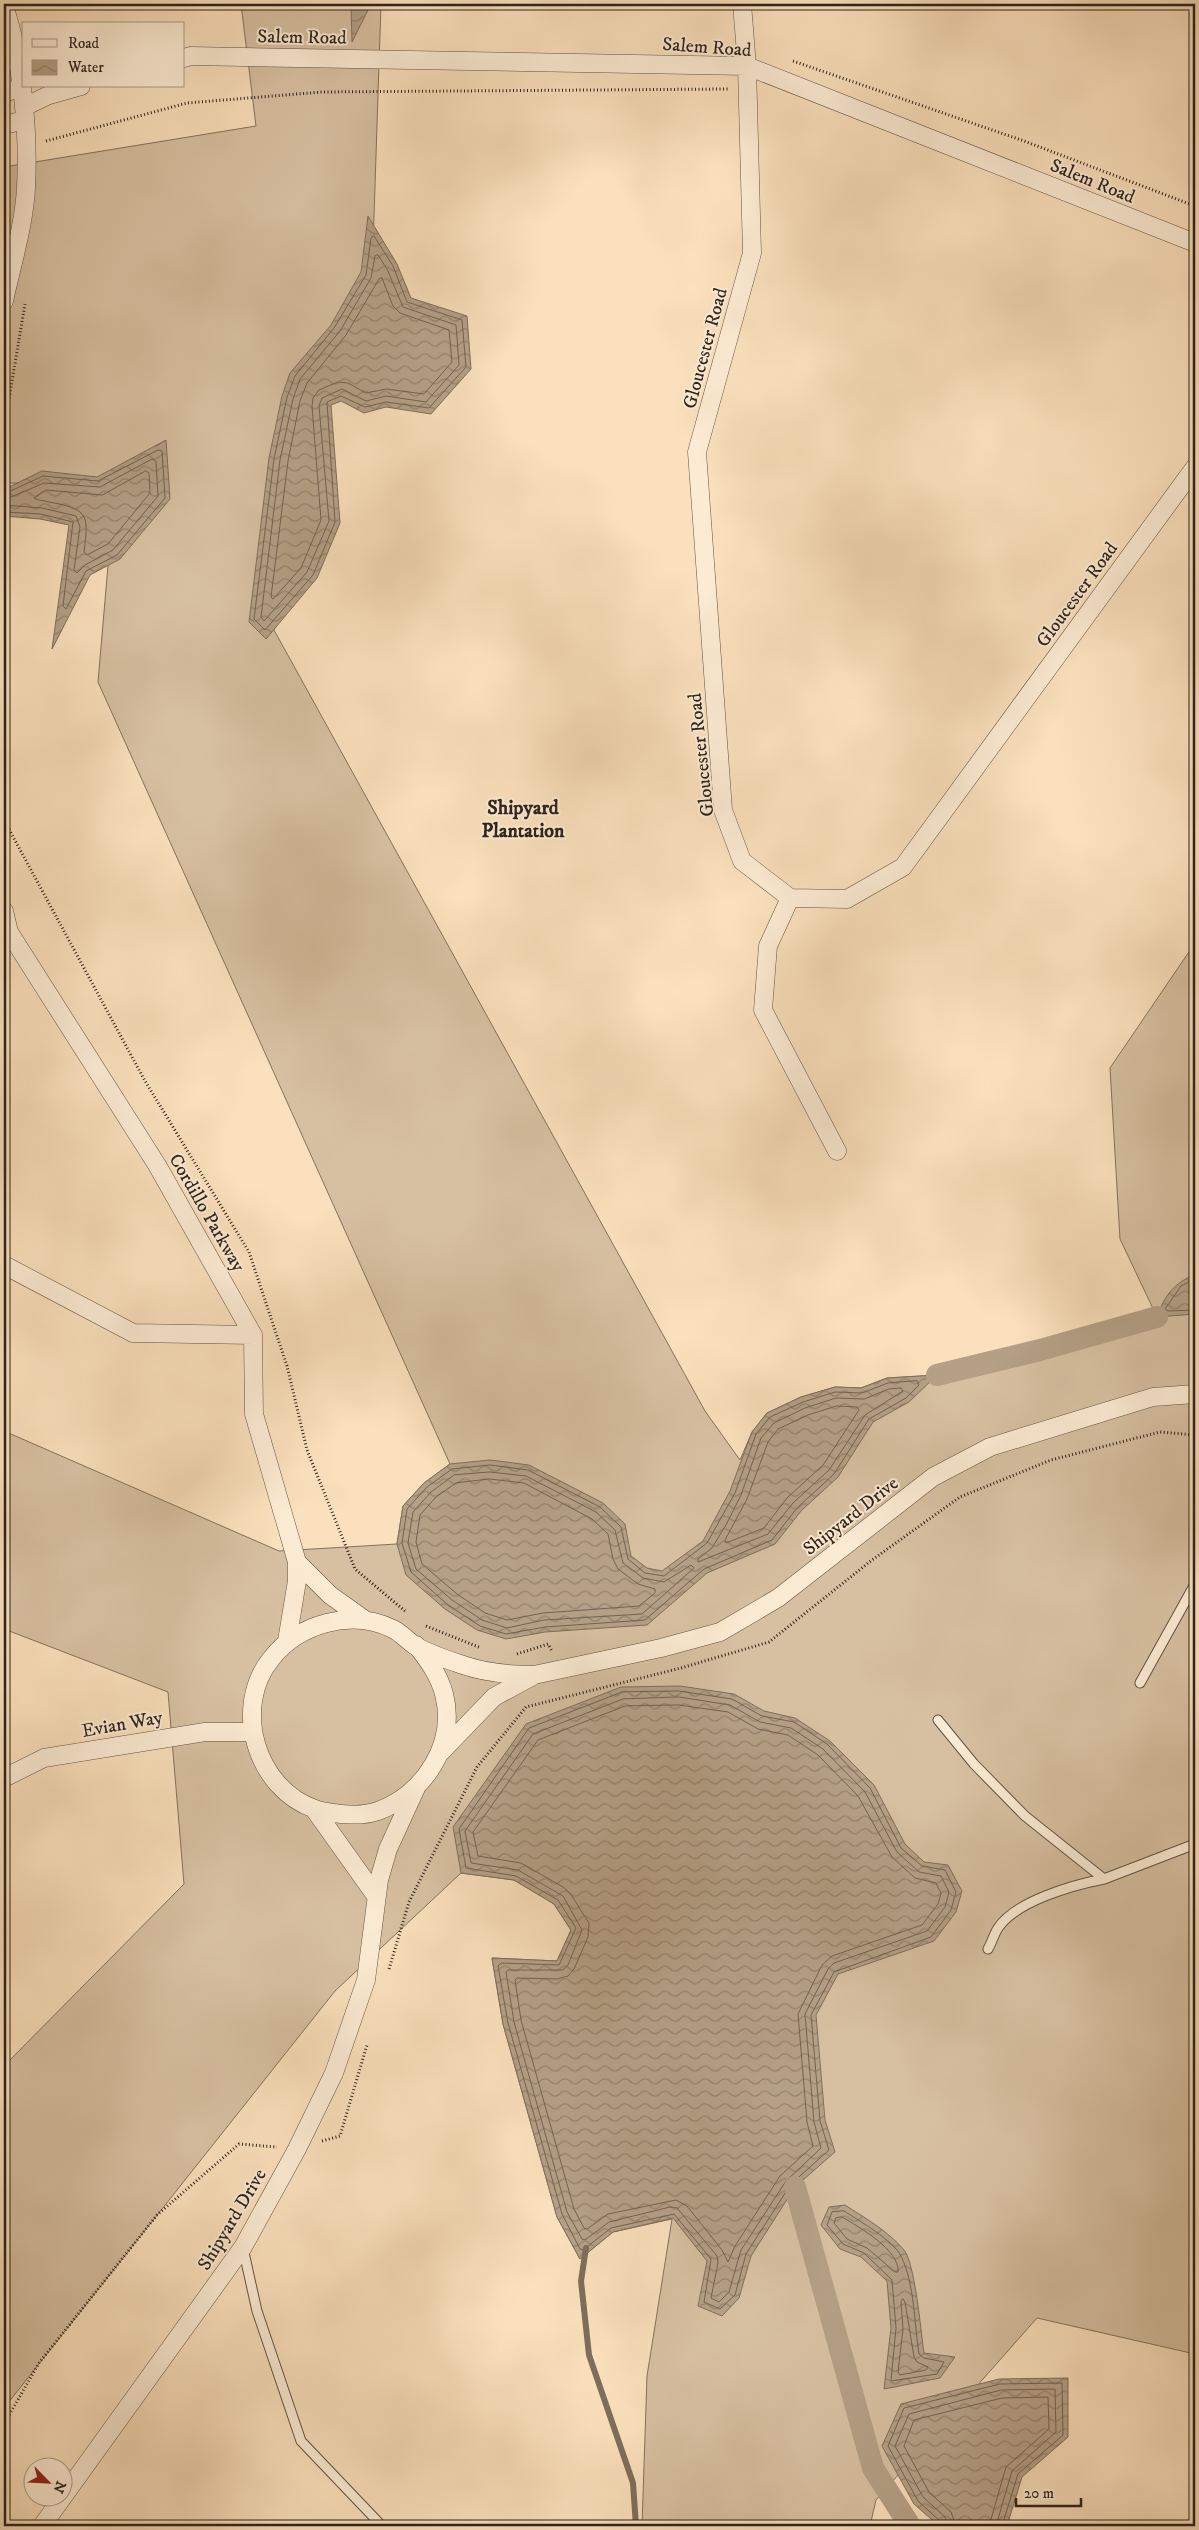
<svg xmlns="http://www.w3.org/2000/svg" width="1199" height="2530" font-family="'IM FELL DW Pica',serif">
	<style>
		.grass { fill: #d7c0a1; stroke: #82725f }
		.water { fill: url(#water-waves); stroke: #7f6e5c }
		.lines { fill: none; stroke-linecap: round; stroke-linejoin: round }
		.shore { stroke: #726252; stroke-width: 1 }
		.stream { stroke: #7f6e5c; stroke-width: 6 }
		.canal { stroke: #b5a086; stroke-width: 22 }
		.lane-casing { stroke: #615245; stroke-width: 11 }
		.street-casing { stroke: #615245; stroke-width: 19 }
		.path { stroke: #2e231d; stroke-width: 3; stroke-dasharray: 1 2.5; stroke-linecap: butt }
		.lane { stroke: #fcebd3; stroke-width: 9 }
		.street { stroke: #fcebd3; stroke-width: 18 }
		.labels { text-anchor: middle; stroke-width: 4; stroke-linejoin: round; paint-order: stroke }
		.street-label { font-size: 19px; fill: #2e231d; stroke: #fcebd3 }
		.neighbourhood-label { font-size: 20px; font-weight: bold; fill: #2e231d; stroke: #fcebd3 }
	</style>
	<defs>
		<pattern id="water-waves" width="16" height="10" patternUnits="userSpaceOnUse" patternTransform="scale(1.25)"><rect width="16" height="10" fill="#b5a086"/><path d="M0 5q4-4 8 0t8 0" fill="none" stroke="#94826d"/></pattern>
	</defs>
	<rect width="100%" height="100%" fill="#fae0bc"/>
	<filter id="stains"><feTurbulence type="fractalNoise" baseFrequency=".004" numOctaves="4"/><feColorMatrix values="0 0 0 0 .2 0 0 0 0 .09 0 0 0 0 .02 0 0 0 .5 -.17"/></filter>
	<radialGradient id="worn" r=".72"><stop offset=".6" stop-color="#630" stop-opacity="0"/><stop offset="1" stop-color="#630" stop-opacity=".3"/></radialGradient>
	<!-- grass -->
	<path class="grass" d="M241,4H381L369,368L308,406L274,630L705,1411L740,1460L752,1432L767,1413L801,1397L835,1387L861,1388L887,1378L937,1375L1040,1350L1157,1317L1120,1239L1110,1068L1195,943V2354L1037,2318L876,2500L870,2526H642L647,2376L672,2219L613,2232L580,2259L557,2217L503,2024L492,1958L557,1961L571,1930L554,1904L514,1880L461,1873L335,1991L4,2408V2066L184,1884L168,1692L4,1629V1431L279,1551L397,1544L403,1506L424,1483L450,1464L98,682L115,484L4,483V167L256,126Z"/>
	<!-- water -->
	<path class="water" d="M351,4H371L352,42Z
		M368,216L397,264L411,298L467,316L471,369L431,414L386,407L364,413L341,401L331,405L340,523L317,578L266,639L249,622L269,458L282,396L290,373L331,325L361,272Z
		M166,440L170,499L120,559L90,575L52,649L69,525L40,519L4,516L5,489L42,471L97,477Z
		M1195,1274V1314L1157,1317C1165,1294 1174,1284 1195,1274Z
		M937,1375L909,1402L873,1422L838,1477L801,1511L775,1544L707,1573L647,1625L545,1632L506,1639L477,1630L445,1609L406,1575L397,1544L403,1506L424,1483L450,1464L490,1460L529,1465L603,1503L625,1524L631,1556L647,1568L662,1571L703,1541L730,1491L752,1432L767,1413L801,1397L835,1387L861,1388L887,1378Z
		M680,1686L734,1694L764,1711L795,1718L830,1741L874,1785L905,1844L924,1862L948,1865L962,1891L956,1912L934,1941L838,1974L816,2015L825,2120L835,2152L795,2187L751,2256L739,2298L722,2316L698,2306L707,2261L673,2218L613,2232L580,2259L557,2217L503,2024L492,1958L557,1961L571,1930L554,1904L514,1880L461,1873L453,1827L526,1724L621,1687Z
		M845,2205C865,2218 888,2231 904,2250C915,2263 921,2333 924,2353L955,2357L940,2378L884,2389L891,2328L887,2281L861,2257L840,2249L821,2225L829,2207Z
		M1068,2378V2437L1022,2477L1007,2526H939L914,2504L882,2446L901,2404L999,2379Z"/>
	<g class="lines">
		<!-- shore -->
		<path class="shore" d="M374,236L393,266L407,302L462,320L466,367L429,408L386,402L365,407L341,396L327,402L335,522L313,575L265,630L254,619L274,459L287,397L295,376L334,328L366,275L371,238Z
			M378,255L387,269L403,307L456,325L459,365L426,402L386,396L366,401L342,389L322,398L319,406L329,521L307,572L264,621L261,617L280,460L293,399L300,379L340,331L371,278L375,256Z
			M382,278L393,306L400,313L449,330L452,362L424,394L386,389L366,393L348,383L338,382L319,390L313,398L312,406L321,520L301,568L273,599L271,597L288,461L300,401L307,383L346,335L379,279Z
			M146,471L149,473L150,493L108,544L87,555L84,552C89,514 88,509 49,502C44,500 38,501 34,498L46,490L102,495Z
			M4,494L43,476L98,481L158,450L162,451L165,498L117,555L86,571L66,609L63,606L73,522L41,514L4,512
			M4,500L44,483L100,487L152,459L156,461L158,496L113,550L85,565L77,573L74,570L80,527L76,516L42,508L4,505
			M1195,1279L1181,1286L1165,1309L1168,1311L1195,1310
			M917,1381L919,1385L906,1398L869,1419L834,1474L797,1508L772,1540L704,1569L645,1620L545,1627L506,1634L480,1626L448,1605L411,1572L402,1543L407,1509L427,1487L452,1469L490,1465L528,1470L600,1507L621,1527L628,1559L645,1573L664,1576L707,1543L735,1493L756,1434L770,1417L803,1402L835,1392L862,1393L888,1383Z
			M889,1389L901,1388L903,1391L865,1415L829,1470L793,1503L768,1534L698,1562V1559L712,1548L727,1523L741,1495L761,1438L774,1423L805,1408L836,1398L864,1399Z
			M837,1406L857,1407L859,1410L823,1465L787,1498L764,1528L726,1543L725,1540L747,1499L768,1442L778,1429L808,1415Z
			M490,1472L526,1476L596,1512L615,1530L623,1563L643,1578L664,1582L691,1565L694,1568L642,1614L544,1620L507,1628L482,1620L452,1600L416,1569L408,1543L413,1512L431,1492L454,1475Z
			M490,1479L524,1483L592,1519L608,1534L613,1559L618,1569L638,1584L655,1589V1593L639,1606L543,1613L507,1620L485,1613L457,1594L422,1564L416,1542L420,1515L436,1497L456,1483Z
			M679,1691L732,1699L762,1716L794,1722L827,1744L870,1788L901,1848L922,1866L945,1870L956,1892L951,1910L931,1937L834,1972L811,2015L820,2121L829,2150L791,2184L746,2254L735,2295L720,2309L704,2302L711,2259L674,2214L611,2228L583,2250L580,2249L562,2214L508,2023L498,1966L501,1963L559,1965L576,1928L558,1900L516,1876L466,1868L459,1829L529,1728L622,1692Z
			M679,1697L730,1705L760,1722L791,1728L823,1749L865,1792L897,1852L919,1872L941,1876L949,1892L945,1907L927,1931L834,1963L828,1969L805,2014L814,2122L821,2148L786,2181L741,2250L729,2292L719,2302L711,2298L718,2263L717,2256L677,2208L670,2207L609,2222L585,2240L582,2239L567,2212L514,2022L506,1972L508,1970H563L568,1965L582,1930L563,1896L518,1870L471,1863L465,1831L533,1734L623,1699Z
			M679,1705L728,1712L758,1729L788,1735L818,1755L858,1796L892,1857L915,1878L936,1883L941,1893L938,1904L922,1925L832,1956L822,1965L798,2014L807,2122L813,2146L780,2176L735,2246L728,2262L722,2250L687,2206L676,2200L608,2214L587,2229L584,2228L574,2209L521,2020L515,1980L517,1978L557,1979L568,1976L574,1969L588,1937L589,1923L570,1893L563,1887L521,1863L478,1856L473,1832L538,1740L625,1706Z
			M844,2211C858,2220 894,2241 901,2256C915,2285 914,2323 919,2354L924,2358L944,2362L937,2374L891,2381L896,2328L892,2280L864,2253L843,2244L827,2225L832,2212Z
			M842,2217C859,2227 900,2250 898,2272H895L867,2248L847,2239L834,2223L836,2218Z
			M903,2299L905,2302L914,2357L917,2362L928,2367L926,2370L900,2375L898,2372L903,2329L901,2302Z
			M942,2526L940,2521L918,2501L888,2446L904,2408L1000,2384L1062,2383L1063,2435L1018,2474L1002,2526
			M948,2526L945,2517L923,2497L895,2446L909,2414L1001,2390L1055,2389L1056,2432L1012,2471L996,2526
			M956,2526L951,2512L929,2492L904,2446L914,2420L1002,2398L1048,2397L1049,2429L1006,2467L989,2526"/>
		<!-- stream -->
		<path class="stream" d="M586,2248L581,2281L589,2355L633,2483L636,2526"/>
		<!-- canal -->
		<path class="canal" d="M937,1375L1040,1350L1157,1317
			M795,2187L873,2468L910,2526"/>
		<!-- lane casing -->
		<g class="lane-casing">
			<path id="lane" d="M1140,1683L1195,1584
				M938,1720L974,1764L1025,1816L1104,1879L1195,1844
				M988,1949C992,1942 994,1934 998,1928C1016,1901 1073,1885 1104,1879
				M243,2248L257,2311L301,2441L382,2526"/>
		</g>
		<!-- street casing -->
		<g class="street-casing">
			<path id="street" d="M742,4L747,66L752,253L697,452L723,810L742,861L790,898L847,899L903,867L1195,467
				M4,5C22,61 29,129 26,188C24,225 12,264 4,301
				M184,58L191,56L747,66L1195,243
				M4,93L20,88
				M24,107L49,95L81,86
				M4,125L25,120
				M790,898L768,946L763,1010L837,1151
				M4,911L9,932L157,1165L253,1335L254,1414L297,1562V1581L287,1641
				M4,1265L133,1333L253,1335
				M297,1562L330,1595L365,1620
				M416,1645C428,1660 439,1675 444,1694C457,1744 424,1794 378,1811C364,1816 347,1815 333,1813C327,1812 320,1811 315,1809C256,1789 232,1707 271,1659C298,1624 352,1608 393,1629C401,1633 407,1640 414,1645C427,1653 445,1659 460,1664C482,1672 510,1675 534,1675L661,1648L720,1632L778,1598L933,1477L990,1447L1153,1397L1195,1394
				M441,1752L494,1697L531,1677
				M4,1778L44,1758L205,1732H252
				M314,1809L376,1896
				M42,2526L243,2247L297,2149L334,2073L366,1980L379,1880L388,1849L416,1788"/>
		</g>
		<!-- path -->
		<path class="path" d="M793,61L1024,141L1195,206
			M46,141L187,103L322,92L728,89
			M4,429L25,304
			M4,820L145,1081L249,1252L287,1366L307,1450L355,1569L405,1611
			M426,1626L481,1648
			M517,1654L548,1644L552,1651
			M389,1969L409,1902L477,1767L526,1707L681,1668L769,1642L872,1560L960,1497L1051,1460L1160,1432L1195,1435
			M322,2141L340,2136L367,2045
			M4,2424L39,2363L157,2215L239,2144L277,2147"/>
		<!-- lane -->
		<use href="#lane" class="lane"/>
		<!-- street -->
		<use href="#street" class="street"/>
	</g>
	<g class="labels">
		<!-- street labels -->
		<g class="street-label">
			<text transform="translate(302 36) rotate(1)" y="7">Salem Road</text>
			<text transform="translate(707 46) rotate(4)" y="7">Salem Road</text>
			<text transform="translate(1093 180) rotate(22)" y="7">Salem Road</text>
			<text transform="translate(704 348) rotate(-75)" y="7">Gloucester Road</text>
			<text transform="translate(1076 594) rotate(-54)" y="7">Gloucester Road</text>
			<text transform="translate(700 755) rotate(-96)" y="7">Gloucester Road</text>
			<text transform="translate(208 1212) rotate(60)" y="7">Cordillo Parkway</text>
			<text transform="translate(850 1515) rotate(-38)" y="7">Shipyard Drive</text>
			<text transform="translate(122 1723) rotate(-10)" y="7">Evian Way</text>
			<text transform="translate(231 2219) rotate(-59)" y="7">Shipyard Drive</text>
		</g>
		<!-- neighbourhood labels -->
		<g class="neighbourhood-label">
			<text x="523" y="814">Shipyard<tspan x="523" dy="23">Plantation</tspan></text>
		</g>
	</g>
	<!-- margin -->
	<rect width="1199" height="2530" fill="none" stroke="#fae0bc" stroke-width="20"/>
	<rect x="5" y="5" width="1189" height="2520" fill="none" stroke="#2e231d" stroke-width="2.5"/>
	<rect x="10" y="10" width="1179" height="2510" fill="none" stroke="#2e231d"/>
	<!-- legend -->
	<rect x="22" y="22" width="162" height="65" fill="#fcebd3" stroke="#aa9b8a"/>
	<rect x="32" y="39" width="25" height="8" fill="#fcebd3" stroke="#aa9b8a"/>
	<text x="68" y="48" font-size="15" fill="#2e231d">Road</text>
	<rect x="32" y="60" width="25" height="15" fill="url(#water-waves)" stroke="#aa9b8a"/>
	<text x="68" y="72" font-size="15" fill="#2e231d">Water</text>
	<!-- north arrow -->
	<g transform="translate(48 2482) rotate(114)"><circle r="24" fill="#fcebd3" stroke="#aa9b8a"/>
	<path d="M0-4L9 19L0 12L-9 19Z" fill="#8f2418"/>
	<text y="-8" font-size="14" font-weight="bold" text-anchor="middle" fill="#2e231d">N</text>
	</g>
	<!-- scale -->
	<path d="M1016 2498v8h65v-8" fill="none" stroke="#2e231d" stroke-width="2.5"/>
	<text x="1024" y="2498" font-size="15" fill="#2e231d" stroke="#fcebd3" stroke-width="4" paint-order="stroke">20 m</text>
	<rect width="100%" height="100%" filter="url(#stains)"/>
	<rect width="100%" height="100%" fill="url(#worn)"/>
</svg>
